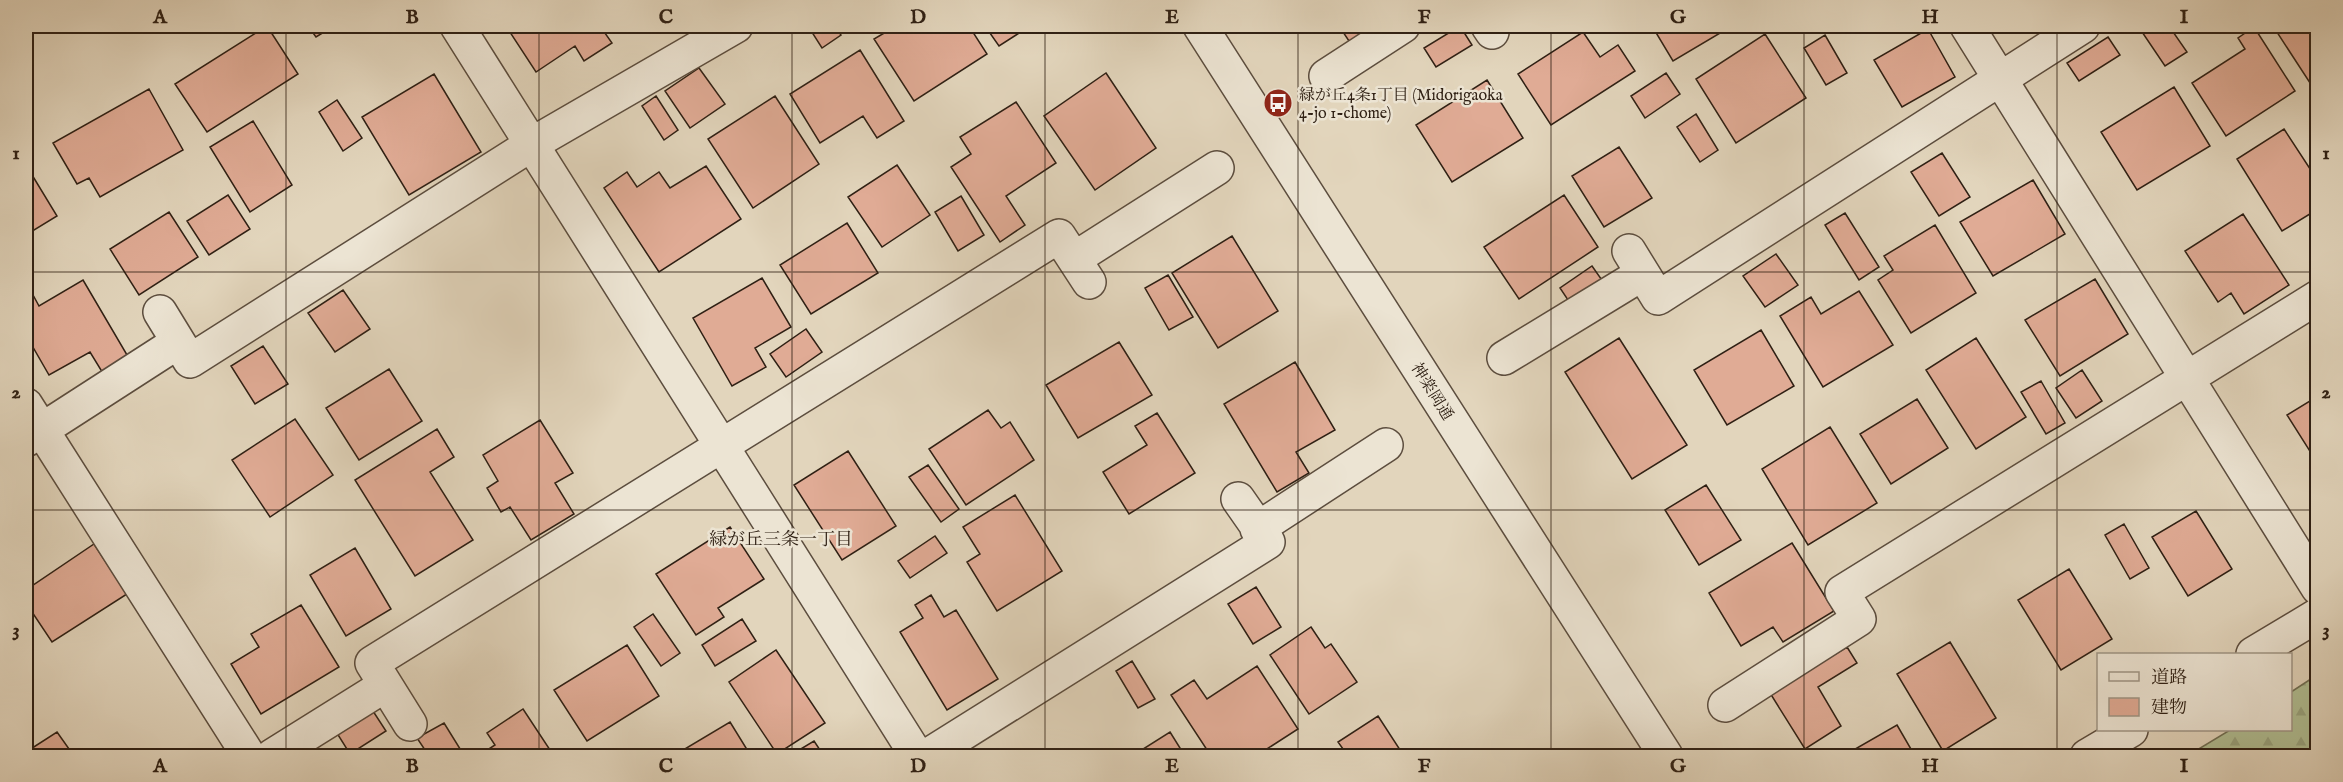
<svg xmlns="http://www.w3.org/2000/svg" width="2343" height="782" font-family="'IM FELL English','Noto Serif JP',serif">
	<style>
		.forest { fill: url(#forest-firs); stroke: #706f54; stroke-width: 1.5 }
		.building { fill: #e0ab95; stroke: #2f2014; stroke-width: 1.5 }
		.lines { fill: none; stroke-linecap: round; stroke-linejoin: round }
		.minor-casing { stroke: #5c4d3e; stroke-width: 36 }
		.minor { stroke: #ece4d3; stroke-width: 33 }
		.grid { fill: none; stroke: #2f2014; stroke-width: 1.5; stroke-opacity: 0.55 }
		.labels { text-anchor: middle; stroke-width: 5; stroke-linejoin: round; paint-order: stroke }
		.poi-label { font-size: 16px; fill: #2f2014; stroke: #ece4d3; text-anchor: start }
		.street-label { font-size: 16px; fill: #2f2014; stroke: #ece4d3 }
		.neighbourhood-label { font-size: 18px; fill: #2f2014; stroke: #ece4d3 }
		.neatline { fill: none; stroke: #2f2014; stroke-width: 2 }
		.grid-label { font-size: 20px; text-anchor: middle; font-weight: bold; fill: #2f2014 }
	</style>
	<defs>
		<pattern id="forest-firs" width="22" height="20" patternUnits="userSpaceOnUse" patternTransform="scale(1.5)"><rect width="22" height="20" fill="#b0be93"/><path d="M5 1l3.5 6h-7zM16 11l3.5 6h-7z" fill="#98a37e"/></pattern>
	</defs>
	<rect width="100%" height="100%" fill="#e2d5bc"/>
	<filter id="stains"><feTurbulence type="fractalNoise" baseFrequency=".00333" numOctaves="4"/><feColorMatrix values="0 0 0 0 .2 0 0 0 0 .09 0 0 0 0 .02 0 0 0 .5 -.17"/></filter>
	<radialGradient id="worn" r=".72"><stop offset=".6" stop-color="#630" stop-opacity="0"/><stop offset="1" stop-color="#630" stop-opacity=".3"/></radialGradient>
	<!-- forest -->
	<path class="forest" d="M2317,675V756H2187L2230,730H2290L2291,692Z"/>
	<!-- building -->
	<path class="building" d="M267,26L298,74L207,132L175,84Z
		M308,26H334L316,37Z
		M506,26H600L612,43L584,61L575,46L536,72Z
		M808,26H835L841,35L822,48Z
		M896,26H969L987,54L914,101L874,39Z
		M985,26H1030L999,46Z
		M1339,26H1381L1351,44Z
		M1460,26L1472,45L1436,67L1424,48Z
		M1652,26H1732L1673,61Z
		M2138,26H2169L2187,52L2165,66Z
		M2273,26H2318V82L2312,86Z
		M2254,27L2295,91L2226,136L2192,83L2245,49L2238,38Z
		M1928,29L1955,77L1902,107L1874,60Z
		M1583,32L1600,57L1618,45L1635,71L1551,125L1518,74Z
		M1765,34L1806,98L1736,143L1696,79Z
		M1825,35L1847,73L1826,85L1804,48Z
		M2108,37L2120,55L2079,81L2067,63Z
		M860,50L904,121L877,138L863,116L820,143L790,94Z
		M699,68L725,104L690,128L665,91Z
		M1106,73L1156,148L1095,190L1044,116Z
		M1666,73L1680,94L1645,118L1631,96Z
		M434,74L481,152L409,195L362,117Z
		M1487,80L1523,138L1452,182L1416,125Z
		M2174,87L2210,146L2137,190L2101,132Z
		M149,89L183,150L100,197L89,178L77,184L53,143Z
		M656,96L678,130L664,140L642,106Z
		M775,96L819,164L753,208L708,139Z
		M337,100L362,138L343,151L319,112Z
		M1016,102L1056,163L1006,196L1025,225L1000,242L951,167L971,154L960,137Z
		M1696,114L1718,150L1700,162L1677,127Z
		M253,121L292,185L250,212L210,147Z
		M2284,129L2318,181V209L2282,231L2237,159Z
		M1619,147L1652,198L1604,227L1572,176Z
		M1942,153L1970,197L1939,216L1911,172Z
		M26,165L57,216L26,235Z
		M897,165L930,215L882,247L848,197Z
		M706,166L741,219L659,272L604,188L627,172L637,187L659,172L670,188Z
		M2033,180L2065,234L1993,276L1960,222Z
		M228,195L250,229L209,255L187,221Z
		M1564,195L1598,247L1519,299L1484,247Z
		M961,196L984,235L958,251L935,212Z
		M169,212L198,257L139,295L110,249Z
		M1845,213L1879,267L1859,280L1825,225Z
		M2243,214L2289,285L2244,314L2231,293L2218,302L2185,251Z
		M847,223L878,273L811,314L780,265Z
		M1935,225L1976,293L1911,333L1878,280L1893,270L1884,256Z
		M1232,236L1278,311L1218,348L1172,273Z
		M1776,254L1798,285L1765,307L1743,276Z
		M1592,266L1604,283L1572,306L1560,288Z
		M1168,275L1193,317L1169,330L1145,288Z
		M762,278L791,327L755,348L766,367L732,386L693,318Z
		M2095,279L2128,334L2060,376L2025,320Z
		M83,280L130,360L104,375L90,352L49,375L26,335V282L39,306Z
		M343,290L370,329L335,352L308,313Z
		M1859,291L1893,345L1823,387L1780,316L1811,297L1821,314Z
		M806,329L822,352L786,377L770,354Z
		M1761,330L1794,386L1727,425L1694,370Z
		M1619,338L1687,445L1632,479L1565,372Z
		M1976,338L2026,417L1976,449L1926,370Z
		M1119,342L1152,395L1078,438L1046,385Z
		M263,346L288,384L255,404L231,366Z
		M1295,362L1335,430L1296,452L1309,473L1277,492L1224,404Z
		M389,369L422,421L359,460L326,408Z
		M2082,370L2102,401L2076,418L2056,388Z
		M2041,381L2065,423L2046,434L2021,392Z
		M2318,396V464L2287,415Z
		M1917,399L1948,448L1891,484L1860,434Z
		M988,410L1001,428L1010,422L1034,460L966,505L929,449Z
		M1157,413L1195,473L1129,514L1103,472L1147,445L1135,426Z
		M295,419L333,475L270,517L232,460Z
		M540,420L573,473L555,483L574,514L531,540L510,507L501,512L487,488L498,481L483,455Z
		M1830,427L1877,503L1808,545L1762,469Z
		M437,429L454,457L430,472L473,540L415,576L355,480Z
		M848,451L896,526L842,560L794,485Z
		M928,465L959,509L941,522L909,477Z
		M1706,485L1741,540L1699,565L1665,510Z
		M1015,495L1062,571L997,611L967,562L980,554L963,527Z
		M2196,511L2232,569L2188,596L2152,537Z
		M2124,524L2149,568L2130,579L2105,535Z
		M730,527L764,579L718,608L724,617L696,635L656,574Z
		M935,536L947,553L910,578L898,561Z
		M1792,543L1834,611L1783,642L1773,627L1741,646L1709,593Z
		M94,544L127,594L52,642L26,603V590Z
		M355,548L391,609L346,636L310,575Z
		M2069,569L2112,639L2061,670L2018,600Z
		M1256,587L1281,627L1253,644L1228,604Z
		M931,595L944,617L956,610L998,679L947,710L900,632L923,618L915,605Z
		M301,605L339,667L261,714L231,664L259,647L251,634Z
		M653,614L680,653L661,666L634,627Z
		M742,619L756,641L715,666L702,645Z
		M1311,627L1325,648L1331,644L1357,682L1309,714L1270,655Z
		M1950,642L1996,718L1943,751L1897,674Z
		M627,645L659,696L587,741L554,690Z
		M1847,647L1857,663L1818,687L1841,726L1805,749L1770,693Z
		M776,650L825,723L777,754L729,682Z
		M1132,661L1155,699L1138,708L1116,671Z
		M1257,666L1298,729L1256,756H1211L1171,695L1194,680L1207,699Z
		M371,708L386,731L350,754L335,730Z
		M523,709L554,756H478L495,745L487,733Z
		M1378,716L1404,756H1348L1338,742Z
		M730,722L751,756H673Z
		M444,723L462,752L455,756H429L417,738Z
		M1897,725L1915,756H1843Z
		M57,732L74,756H26V752Z
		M1170,732L1185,756H1132Z
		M814,741L824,756H789Z"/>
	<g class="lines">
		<!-- minor casing -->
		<g class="minor-casing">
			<path id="minor" d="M457,26L917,756
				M1200,26L1666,756
				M1488,26L1492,32
				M1967,26L2318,588
				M1326,76L1403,26
				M1629,251L1658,298L2083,26
				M1074,259L1217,168
				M160,312L190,361L532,144L736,26
				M1504,358L1642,274
				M26,405L249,756
				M26,440L178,342
				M1257,529L1386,445
				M2253,654L2318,615
				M1725,705L1859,619L1842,592L2318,297
				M410,724L372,663L1059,236L1089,282
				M272,756L384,686
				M927,756L1268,542L1238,499
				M2087,756L2131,730"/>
		</g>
		<!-- minor -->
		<use href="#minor" class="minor"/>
	</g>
	<!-- grid -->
	<path class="grid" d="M286,26V756M539,26V756M792,26V756M1045,26V756M1298,26V756M1551,26V756M1804,26V756M2057,26V756M26,272H2318M26,510H2318"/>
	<!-- icons -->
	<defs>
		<g id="bus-disc" transform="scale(1.5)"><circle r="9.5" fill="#8f2418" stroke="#ece4d3"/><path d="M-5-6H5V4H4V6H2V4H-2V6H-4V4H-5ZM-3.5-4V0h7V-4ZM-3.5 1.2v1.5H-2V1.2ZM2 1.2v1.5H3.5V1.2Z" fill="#fff"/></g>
	</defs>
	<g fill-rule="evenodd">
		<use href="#bus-disc" x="1278" y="103"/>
	</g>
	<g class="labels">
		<!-- poi labels -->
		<g class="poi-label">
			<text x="1299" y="100">緑が丘4条1丁目 (Midorigaoka<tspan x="1299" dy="18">4-jo 1-chome)</tspan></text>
		</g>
		<!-- street labels -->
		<g class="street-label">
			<text transform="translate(1433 391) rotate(58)" y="6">神楽岡通</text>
		</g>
		<!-- neighbourhood labels -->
		<g class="neighbourhood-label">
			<text x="781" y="545">緑が丘三条一丁目</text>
		</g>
	</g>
	<!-- margin -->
	<rect width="2343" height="782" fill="none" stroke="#e2d5bc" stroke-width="66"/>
	<!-- legend -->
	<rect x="2097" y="653" width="195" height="78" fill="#ece4d3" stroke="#a09687" stroke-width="1.5"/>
	<rect x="2109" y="672" width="30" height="9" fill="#ece4d3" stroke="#a09687" stroke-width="1.5"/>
	<text x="2151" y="683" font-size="18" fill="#2f2014">道路</text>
	<rect x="2109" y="698" width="30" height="18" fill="#e0ab95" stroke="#a09687" stroke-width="1.5"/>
	<text x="2151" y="713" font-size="18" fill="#2f2014">建物</text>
	<rect x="33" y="33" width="2277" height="716" class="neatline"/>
	<g class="grid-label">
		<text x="160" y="23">A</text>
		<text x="412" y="23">B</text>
		<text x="666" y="23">C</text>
		<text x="918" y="23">D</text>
		<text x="1172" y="23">E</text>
		<text x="1424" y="23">F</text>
		<text x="1678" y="23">G</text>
		<text x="1930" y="23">H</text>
		<text x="2184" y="23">I</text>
		<text x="16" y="159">1</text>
		<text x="2326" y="159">1</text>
		<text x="16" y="398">2</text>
		<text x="2326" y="398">2</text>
		<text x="16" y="636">3</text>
		<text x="2326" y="636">3</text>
		<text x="160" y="772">A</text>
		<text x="412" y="772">B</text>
		<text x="666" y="772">C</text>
		<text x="918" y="772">D</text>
		<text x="1172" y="772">E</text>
		<text x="1424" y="772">F</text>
		<text x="1678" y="772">G</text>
		<text x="1930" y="772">H</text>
		<text x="2184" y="772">I</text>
	</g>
	<rect width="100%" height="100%" filter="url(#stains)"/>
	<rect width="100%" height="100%" fill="url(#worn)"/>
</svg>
